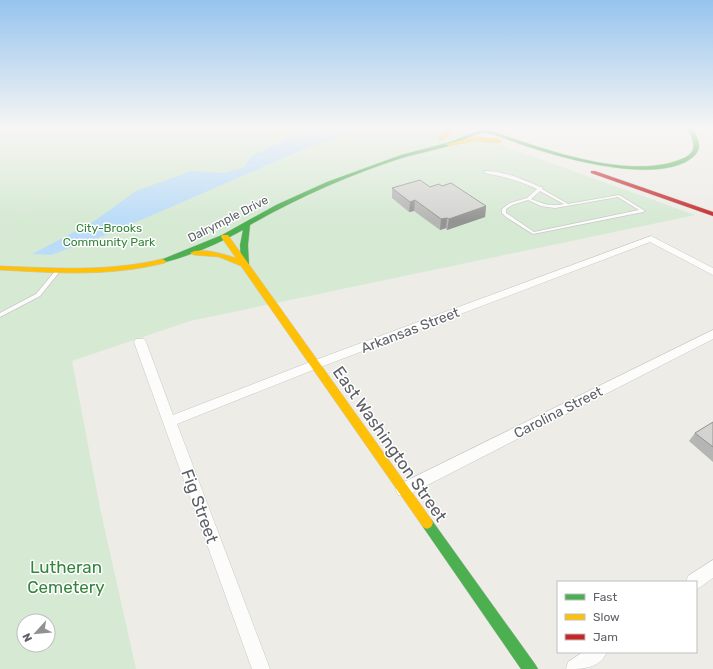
<svg xmlns="http://www.w3.org/2000/svg" width="713" height="669" font-family="Rubik,sans-serif">
	<style>
		.green { fill: #d5e9d3; fill-rule: evenodd }
		.water { fill: #bbdcf8 }
		.lines { fill: none; stroke-linecap: round; stroke-linejoin: round }
		.lane-casing { stroke: #c9c8c8; stroke-width: 1.5 }
		.street-casing { stroke: #c9c8c8; stroke-width: 1 }
		.fast-casing { stroke: #c8c8c8; stroke-width: 1 }
		.slow-casing { stroke: #c8c8c8; stroke-width: 1 }
		.jam-casing { stroke: #c8c8c8; stroke-width: 1 }
		.lane { fill: #fcfcfb; fill-rule: evenodd }
		.street { fill: #fcfcfb; fill-rule: evenodd }
		.fast { fill: #4caf50; fill-rule: evenodd }
		.slow { fill: #ffc107; fill-rule: evenodd }
		.jam { fill: #c62828; fill-rule: evenodd }
		.rail-far1 { stroke: #e3e3e3; stroke-width: 2; stroke-dasharray: 0.5 3.5; stroke-linecap: butt }
		.rail { stroke: #e3e3e3; stroke-width: 2.5; stroke-dasharray: 1 4.5; stroke-linecap: butt }
		.wall { fill: #b5b5b3 }
		.shaded-wall { fill: #949492 }
		.building { fill: #d3d3d0; stroke: #949492 }
		.labels { text-anchor: middle; stroke-width: 3; stroke-linejoin: round; paint-order: stroke }
		.far-street-label { font-size: 12px; fill: #5d6066; stroke: #fff }
		.far-park-label { font-size: 12px; fill: #35843c; stroke: #fff }
		.street-label { font-size: 14px; fill: #5d6066; stroke: #fff }
		.near-street-label { font-size: 17px; fill: #5d6066; stroke: #fff }
		.near-park-label { font-size: 17px; fill: #35843c; stroke: #fff }
	</style>
	<rect width="100%" height="100%" fill="#edece7"/>
	<!-- green -->
	<path class="green" d="M0,128H454L695,215L190,321L72,361L100,508L136,669H0ZM24,621H48V645H24Z"/>
	<!-- water -->
	<path class="water" d="M307,128H361L300,151L111,233L51,255L32,254L93,222L136,191L191,171L223,173L243,168L252,156Z"/>
	<g class="lines">
		<!-- lane casing -->
		<g class="lane-casing">
			<path id="lane" d="M485,171C503,171 523,179 540,187H542V189L568,204L619,195L645,211L643,212L533,234L506,217L502,213V209L510,203L527,198L537,189C518,180 505,177 485,173ZM540,191L564,204C551,207 543,204 531,199ZM618,197L639,210L534,232L506,213V209L512,205L528,200L541,206L555,208Z
				M57,269H61V270L40,296L0,317V313L36,294Z"/>
		</g>
		<!-- street casing -->
		<g class="street-casing">
			<path id="street" d="M466,128H475L484,132L481,134Z
				M651,236L713,268V275L650,242L318,368L177,424L270,669H252L134,342L136,339H144L146,342L173,415L310,362Z
				M713,330V339L408,495L403,496L398,495L396,490L398,485Z
				M713,560V578L696,590V582H686L688,576Z
				M583,652H607C599,669 583,669 566,669L568,662Z"/>
		</g>
		<!-- fast casing -->
		<g class="fast-casing">
			<path id="fast" d="M486,128H492L489,130C540,148 626,180 679,160C699,153 695,143 687,128H691C698,137 704,148 693,157C659,186 561,158 523,145C516,143 488,131 483,133C471,135 461,142 449,146C435,150 420,153 405,157C351,174 299,197 250,225L248,245L249,264L248,266H242L241,264L240,245L243,230C218,244 190,256 162,263L158,261L222,235L276,205L327,182L401,155L447,143Z
				M427,517L431,519L535,664L538,669H521L423,527L421,523L423,519Z"/>
		</g>
		<!-- slow casing -->
		<g class="slow-casing">
			<path id="slow" d="M447,128H452L451,134L443,140H439V138L445,133Z
				M476,137L499,139L502,141L499,143L476,141L449,146L446,144Z
				M222,235H228L431,519L433,523L431,527L427,529L423,527L241,266L219,257L194,255L190,253C199,246 227,255 236,258L221,237Z
				M162,259L166,261L165,263C108,277 58,273 0,270V266C55,268 108,272 162,259Z"/>
		</g>
		<!-- jam casing -->
		<g class="jam-casing">
			<path id="jam" d="M591,171H595L713,212V216L591,173Z"/>
		</g>
		<!-- lane -->
		<use href="#lane" class="lane"/>
		<!-- street -->
		<use href="#street" class="street"/>
		<!-- fast -->
		<use href="#fast" class="fast"/>
		<!-- slow -->
		<use href="#slow" class="slow"/>
		<!-- jam -->
		<use href="#jam" class="jam"/>
		<!-- rail-far1 -->
		<path class="rail-far1" d="M21,214L121,128"/>
		<!-- rail -->
		<path class="rail" d="M0,232L22,213"/>
	</g>
	<!-- wall -->
	<path class="wall" d="M442,186L486,206L485,217L447,230L446,228L440,230L414,211L409,212L392,198V188Z
		M713,422V462L689,441L695,433Z"/>
	<!-- shaded-wall -->
	<path class="shaded-wall" d="M415,200L414,211L409,212L410,202Z
		M486,206L485,217L447,230L449,219Z
		M447,218L446,228L440,230L441,219Z"/>
	<!-- building -->
	<path class="building" d="M420,180L430,187L439,184L442,186L451,183L486,206L449,219L447,218L441,219L415,200L410,202L392,188Z
		M713,422V447L695,433Z"/>
	<!-- sky -->
	<linearGradient id="sky" x2="0" y2="1"><stop stop-color="#96c4ee"/><stop offset="0.58" stop-color="#f7f6f4"/><stop offset="1" stop-color="#f7f6f4" stop-opacity="0"/></linearGradient>
	<rect width="713" height="221" fill="url(#sky)"/>
	<g class="labels">
		<!-- far-street labels -->
		<g class="far-street-label">
			<text transform="translate(228 219) rotate(-27)" y="4">Dalrymple Drive</text>
		</g>
		<!-- far-park labels -->
		<g class="far-park-label">
			<text x="109" y="232">City-Brooks<tspan x="109" dy="14">Community Park</tspan></text>
		</g>
		<!-- street labels -->
		<g class="street-label">
			<text transform="translate(410 330) rotate(-21)" y="5">Arkansas Street</text>
			<text transform="translate(558 412) rotate(-27)" y="5">Carolina Street</text>
		</g>
		<!-- near-street labels -->
		<g class="near-street-label">
			<text transform="translate(390 444) rotate(55)" y="6">East Washington Street</text>
			<text transform="translate(200 506) rotate(70)" y="6">Fig Street</text>
		</g>
		<!-- near-park labels -->
		<g class="near-park-label">
			<text x="66" y="573">Lutheran<tspan x="66" dy="20">Cemetery</tspan></text>
		</g>
	</g>
	<!-- legend -->
	<rect x="557" y="581" width="140" height="72" fill="#ffffff" stroke="#bebfc2"/>
	<rect x="565" y="594" width="20" height="6" fill="#4caf50" stroke="#bebfc2"/>
	<text x="593" y="601" font-size="12" fill="#5d6066">Fast</text>
	<rect x="565" y="614" width="20" height="6" fill="#ffc107" stroke="#bebfc2"/>
	<text x="593" y="621" font-size="12" fill="#5d6066">Slow</text>
	<rect x="565" y="634" width="20" height="6" fill="#c62828" stroke="#bebfc2"/>
	<text x="593" y="641" font-size="12" fill="#5d6066">Jam</text>
	<!-- north arrow -->
	<g transform="translate(36 633) rotate(243)"><circle r="19" fill="#ffffff" stroke="#bebfc2"/>
	<path d="M0-3L7 15L0 10L-7 15Z" fill="#8f9193"/>
	<text y="-6" font-size="11" font-weight="bold" text-anchor="middle" fill="#5d6066">N</text>
	</g>
</svg>
